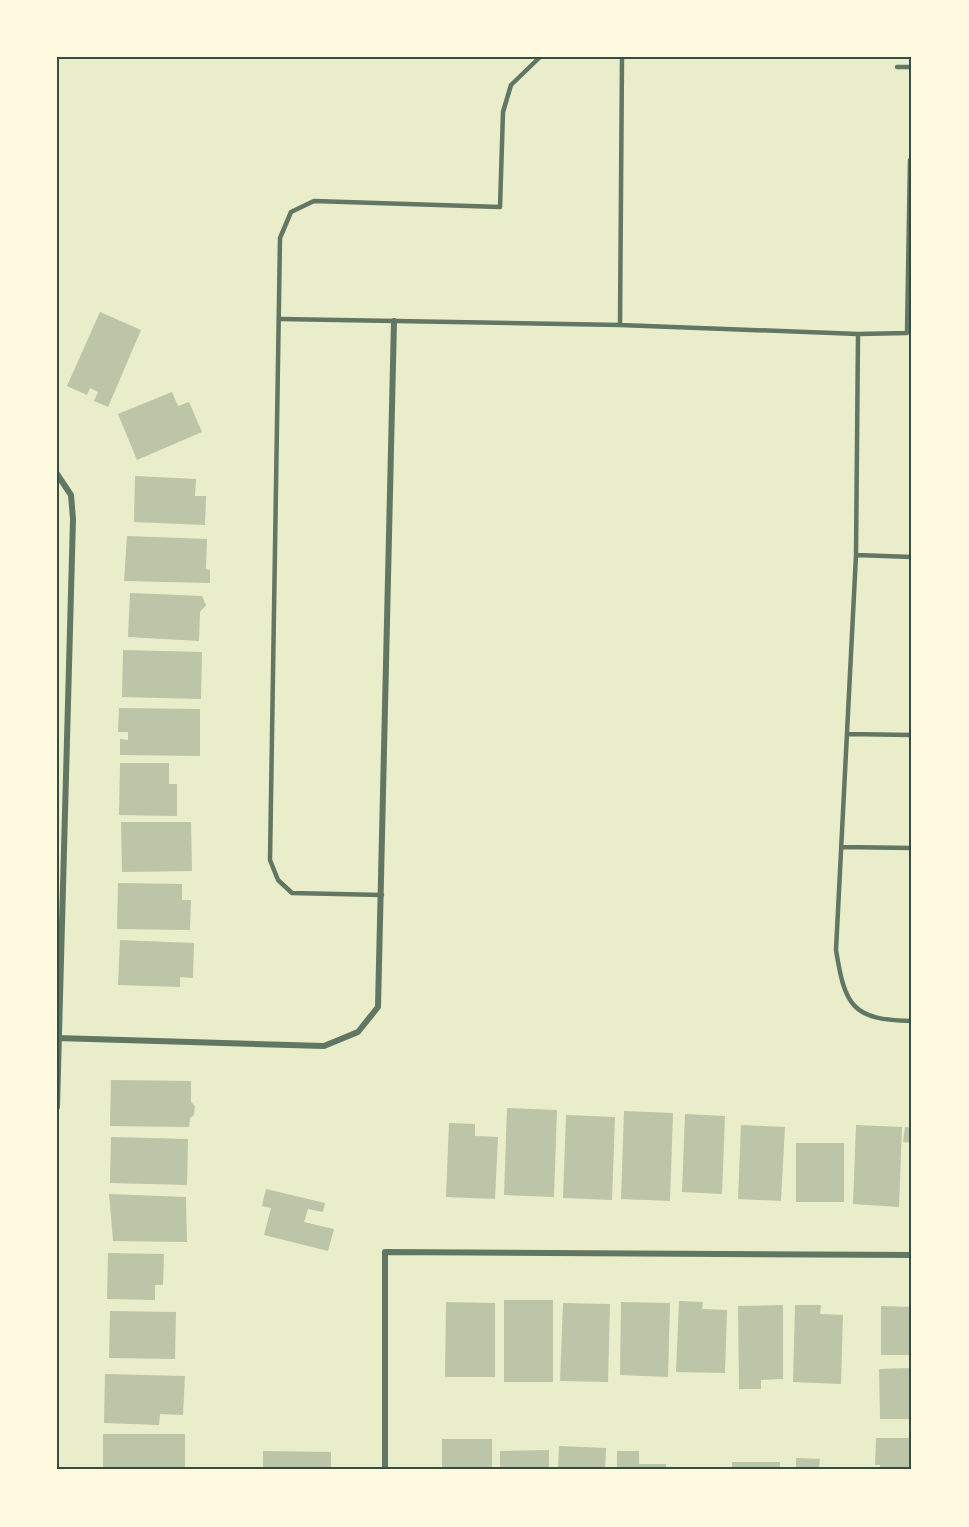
<svg xmlns="http://www.w3.org/2000/svg" width="969" height="1527" font-family="'PT Sans Narrow',sans-serif">
	<style>
		.building { fill: #bcc5a7 }
		.lines { fill: none; stroke-linecap: round; stroke-linejoin: round }
		.service { stroke: #617663; stroke-width: 4.5 }
		.minor { stroke: #617663; stroke-width: 6 }
		.neatline { fill: none; stroke: #344e41; stroke-width: 2 }
	</style>
	<rect width="100%" height="100%" fill="#e9edc9"/>
	<!-- building -->
	<path class="building" d="M100,312L141,330L108,407L94,401L98,392L90,388L87,395L67,386Z
		M172,392L178,406L189,402L202,432L137,460L118,414Z
		M135,476L196,479L195,496H206L205,525L134,522Z
		M127,536L207,539L206,569L210,570V583L124,581Z
		M130,593L202,596L206,605L200,612L199,641L128,637Z
		M123,650L202,652L201,699L122,697Z
		M119,708L200,709V756L120,755V739L128,740V732H118Z
		M120,763H169V784H177V816L119,815Z
		M121,822H191L192,871L122,872Z
		M118,883L182,884V900H191L190,930L117,929Z
		M120,940L194,943L193,978L180,977V987L118,985Z
		M111,1080L191,1081V1102L195,1106L194,1115L190,1118L189,1127L110,1126Z
		M507,1108L557,1110L554,1197L504,1195Z
		M624,1111L673,1113L670,1201L621,1199Z
		M685,1114L725,1116L722,1194L682,1192Z
		M566,1115L615,1117L612,1200L563,1198Z
		M449,1123L475,1124V1136L498,1137L495,1199L446,1197Z
		M741,1125L785,1127L781,1201L738,1199Z
		M856,1125L902,1127L899,1207L853,1204Z
		M905,1127L912,1128V1143L903,1142Z
		M111,1137L188,1139L187,1185L110,1183Z
		M796,1143H844V1202H796Z
		M266,1189L325,1203L323,1212L308,1209L304,1222L334,1229L328,1251L264,1235L271,1208L262,1206Z
		M109,1194L186,1197L187,1242L113,1241Z
		M108,1253L164,1254L163,1285H155V1300L107,1299Z
		M504,1300H553V1382H504Z
		M679,1301L703,1302L702,1309L727,1310L725,1373L676,1372Z
		M446,1302L495,1303V1377H445Z
		M621,1302L670,1303L668,1377L620,1375Z
		M563,1303L610,1304L608,1382L560,1381Z
		M783,1305V1379L761,1380V1389H739L738,1306Z
		M795,1305H821L820,1314L843,1315L841,1384L793,1382Z
		M881,1306L912,1307V1355H881Z
		M110,1311L176,1312L175,1359L109,1358Z
		M912,1368V1419H880L879,1369Z
		M105,1374L185,1376L183,1415L160,1414L159,1425L104,1423Z
		M103,1434H185V1470H103Z
		M876,1438H912V1470H880V1465H875Z
		M442,1439H492V1470H442Z
		M559,1446L606,1448L605,1470H558Z
		M549,1450V1470H500V1451Z
		M263,1451L331,1452V1470H263Z
		M617,1451H639V1464H666V1470H617Z
		M796,1458L820,1459L819,1468L826,1470H796Z
		M732,1462H780V1470H732Z
		M675,1467L701,1468L700,1470H675Z"/>
	<g class="lines">
		<!-- service -->
		<path class="service" d="M897,67H912
			M281,319L620,325L622,57
			M620,325L858,334
			M856,555L858,334L907,333L910,160H912
			M912,557L856,555L836,950C845,1006 852,1020 912,1021
			M847,734L912,735
			M841,847L912,848
			M382,895L292,893L278,880L270,860L280,238L291,212L314,201L500,207L503,112L511,85L540,57"/>
		<!-- minor -->
		<path class="minor" d="M57,474L71,495L73,519L57,1107
			M57,1038L324,1046L358,1032L378,1007L394,321
			M385,1470V1252L912,1255"/>
	</g>
	<!-- border -->
	<rect width="969" height="1527" fill="none" stroke="#fefae0" stroke-width="117"/>
	<rect x="58" y="58" width="852" height="1410" class="neatline"/>
</svg>
